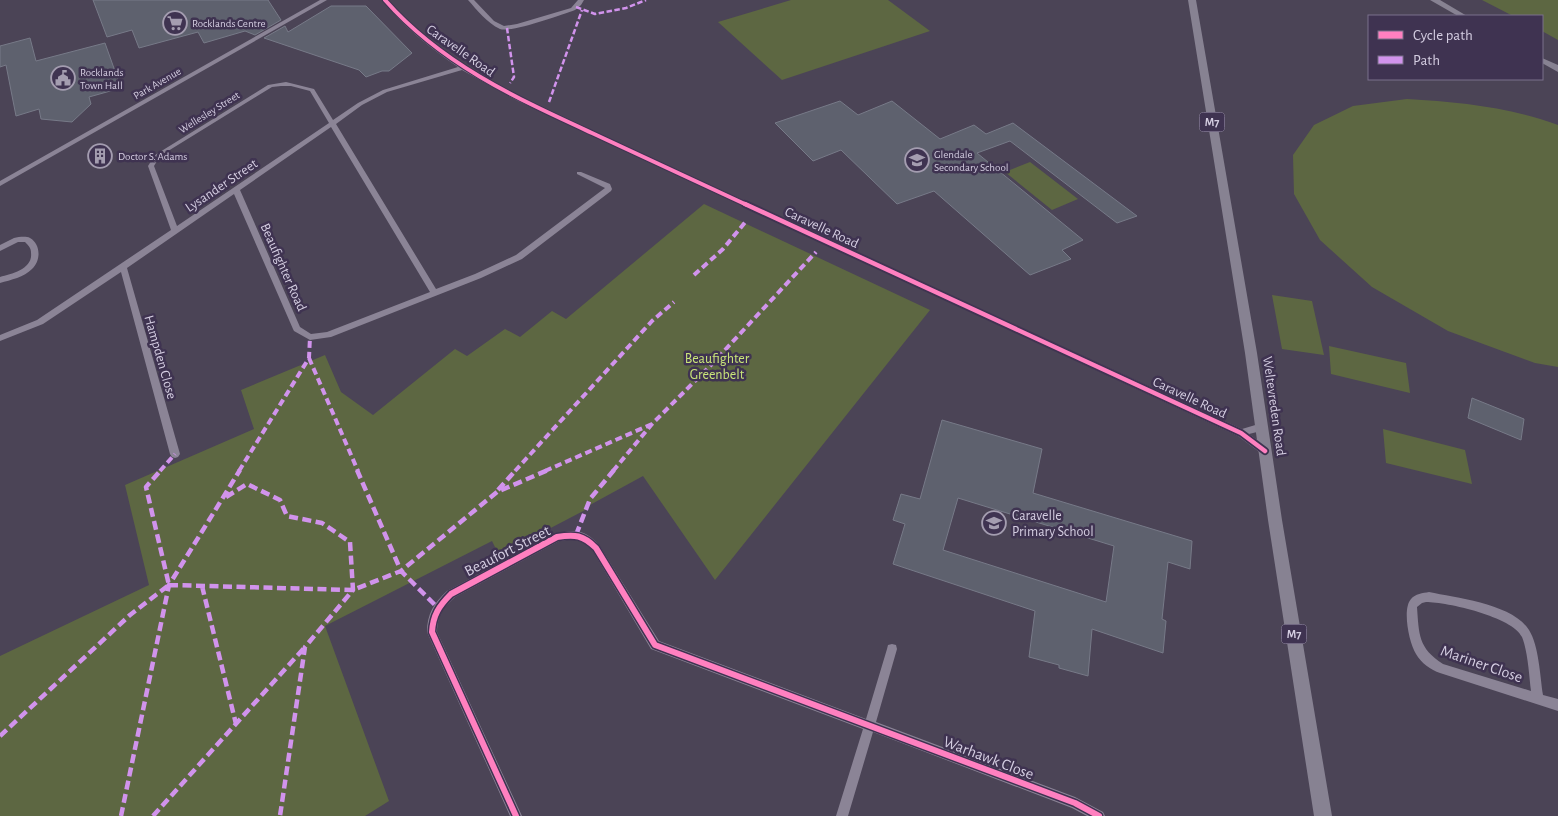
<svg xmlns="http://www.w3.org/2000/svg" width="1558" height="816" font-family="'Alegreya Sans',sans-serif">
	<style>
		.green { fill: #5d6742 }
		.building { fill: #5e616e; stroke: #777a88; fill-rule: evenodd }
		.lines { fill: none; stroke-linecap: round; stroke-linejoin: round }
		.minor { fill: #8b8496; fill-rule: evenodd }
		.major { fill: #878292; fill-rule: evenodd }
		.quiet-far2 { stroke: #d193ec; stroke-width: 2.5; stroke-dasharray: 5.5 2.5; stroke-linecap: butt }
		.quiet-far1 { stroke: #d193ec; stroke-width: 4; stroke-dasharray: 7 4; stroke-linecap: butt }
		.quiet { stroke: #d193ec; stroke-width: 4.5; stroke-dasharray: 9 4.5; stroke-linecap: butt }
		.cycleway-far2-casing { stroke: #3f3351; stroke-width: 6 }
		.cycleway-far1-casing { stroke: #3f3351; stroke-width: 8 }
		.cycleway-casing { stroke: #3f3351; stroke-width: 9 }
		.cycleway-far2 { stroke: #ff80c0; stroke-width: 4 }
		.cycleway-far1 { stroke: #ff80c0; stroke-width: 4.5 }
		.cycleway { stroke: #ff80c0; stroke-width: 6 }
		.labels { text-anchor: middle; stroke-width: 5; stroke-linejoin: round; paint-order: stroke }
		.far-poi-label { font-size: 11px; fill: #d4cde1; stroke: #3f3351; text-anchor: start }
		.far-street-label { font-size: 11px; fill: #d4cde1; stroke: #3f3351 }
		.shield { fill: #3f3351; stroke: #a79fb6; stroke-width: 1 }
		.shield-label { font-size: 12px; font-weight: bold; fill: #d4cde1 }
		.street-label { font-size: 14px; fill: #d4cde1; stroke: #3f3351 }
		.park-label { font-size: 14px; fill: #cae679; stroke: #3f3351 }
		.poi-label { font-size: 14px; fill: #d4cde1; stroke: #3f3351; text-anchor: start }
		.near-street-label { font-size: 16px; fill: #d4cde1; stroke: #3f3351 }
	</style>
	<rect width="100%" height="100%" fill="#4b4456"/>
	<!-- green -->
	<path class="green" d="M791,0H888L930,31L782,80L718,22Z
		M1482,0H1558V40L1542,31V16H1513Z
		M1407,99C1459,102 1509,107 1558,125V367L1535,363L1448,331L1372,287L1320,240L1294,194L1293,155L1314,125L1353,106Z
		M1030,162L1078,199L1052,210L1005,172Z
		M704,204L930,310L715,580L643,476L588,506L589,508L499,555L492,541L325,626L389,801L365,816H0V656L149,585L125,485L254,429L241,390L325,355L341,392L373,415L455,349L467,356L505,329L520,337L552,311L566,319Z
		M1272,295L1312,301L1324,355L1282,349Z
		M1329,346L1406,363L1410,393L1331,374Z
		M1383,429L1465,450L1472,484L1386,463Z"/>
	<!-- building -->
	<path class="building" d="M93,0H268L281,20L255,35L245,31L204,43L198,32L139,48L132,30L107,37Z
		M331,6H366L412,53L389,71H382L366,77L359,70L264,38L285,26L288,32Z
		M30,38L36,61L105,43L121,88L89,97L91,104L72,122L41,119L39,109L16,116L6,65L0,67V46Z
		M840,101L858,115L892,101L940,139L974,125L986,134L1013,123L1137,216L1117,223L1010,141L977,153L1083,240L1062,250L1071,259L1030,275L934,191L897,204L841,150L813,161L775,123Z
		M1472,398L1524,419L1521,440L1468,418Z
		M942,420L1042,449L1033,493L1192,541L1190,569L1168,562L1162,619L1166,621L1163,653L1092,629L1088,676L1059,668V665L1029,657L1035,611L893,564L905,524L893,520L901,494L920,499ZM958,498L1114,546L1106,602L943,550Z"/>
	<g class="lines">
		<!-- minor -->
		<path class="minor" d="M320,0H327L0,186V181Z
			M382,0H388C426,43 472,72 522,99L1242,429L1262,423L1265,424L1266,427L1265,430L1249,434L1268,448L1270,451L1268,454H1262L1238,436L518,101L462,70L387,92L362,105L336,124L436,289L475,274L516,255L605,188L577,174V172H581L610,184L612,189L611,191L522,259L481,278L331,337L310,340L294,331L293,329L234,194L127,268L180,454L178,457L175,458L172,457L170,454L121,272L43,324L0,341V335L37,320L171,230L148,166L155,155L268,85L286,82L314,89L333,120L358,103L383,90L458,67C430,48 404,27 382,0ZM281,86H291L310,91L329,123L177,226L154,166L160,156L272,87ZM331,127L430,292L327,332L311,334L300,327L240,190Z
			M468,0H474L494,21L504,26L517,24L571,8L578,0H584L581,5L575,10C561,15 511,33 500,29C487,23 477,10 468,0Z
			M14,238C19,237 26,236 30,238C41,244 41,261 32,269C24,277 11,280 0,283V277C12,274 33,269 31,253C31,248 29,246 25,242H18L0,251V245Z
			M570,531C583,530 591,536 599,545L659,641L866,719L887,649L888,645L892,644L896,645L897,649L876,722L1075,797L1103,812L1105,816H1087L1072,808L873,732L848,816H836L863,729L651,649L593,551C580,538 576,539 559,541L455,597C442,609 438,614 437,632L522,816H510L427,632C427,614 434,603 447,591L554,534Z
			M1429,592C1457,598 1513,604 1529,630C1539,646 1540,676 1543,695L1558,699V711L1440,673C1431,670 1421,663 1416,654C1409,643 1402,609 1411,599C1415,594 1423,593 1429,592ZM1426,602C1447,602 1513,617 1522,637C1528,652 1529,675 1531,691L1443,664C1418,648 1419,634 1417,607L1422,603Z"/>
		<!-- major -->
		<path class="major" d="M1188,0H1196L1257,353L1282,520L1332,816H1314L1268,520L1245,353Z
			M1430,0H1440L1467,16H1458Z
			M1542,58L1558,65V72L1542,63Z"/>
		<!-- quiet-far2 -->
		<path class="quiet-far2" d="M576,7L595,14L626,8L646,0
			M507,28L514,77L510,83
			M549,102L582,10"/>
		<!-- quiet-far1 -->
		<path class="quiet-far1" d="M694,275L723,249L747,220
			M309,358L358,471
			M160,471L175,454
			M239,471L309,358L310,337
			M515,471L652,321L674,302
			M545,471L652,424
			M613,471L652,424L711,365L816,252"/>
		<!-- quiet -->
		<path class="quiet" d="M357,470L401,571L437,607
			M498,490L516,470
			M226,497L247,484L280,500L287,516L322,523L350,542L353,590L305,647L280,816
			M576,535L590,499L614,470
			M169,585L353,590L401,571L497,492L548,470
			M202,586L236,724
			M0,736L130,615L169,585L146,487L161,470
			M121,816L169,585L240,470
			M153,816L305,647"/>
		<!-- cycleway-far2 casing -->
		<g class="cycleway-far2-casing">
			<path id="cycleway-far2" d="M385,0C441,64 516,98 592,133C644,157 696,181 747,205"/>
		</g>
		<!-- cycleway-far1 casing -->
		<g class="cycleway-far1-casing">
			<path id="cycleway-far1" d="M745,204L1241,433L1265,451"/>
		</g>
		<!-- cycleway casing -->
		<g class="cycleway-casing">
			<path id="cycleway" d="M516,816L432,632C433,615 439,606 451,594L557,537C575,534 583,535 596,548L655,645L1075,803L1099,816"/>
		</g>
		<!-- cycleway-far2 -->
		<use href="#cycleway-far2" class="cycleway-far2"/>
		<!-- cycleway-far1 -->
		<use href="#cycleway-far1" class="cycleway-far1"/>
		<!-- cycleway -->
		<use href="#cycleway" class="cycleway"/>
	</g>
	<!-- icons -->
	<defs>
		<g id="supermarket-ring" transform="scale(1.25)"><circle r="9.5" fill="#3f3351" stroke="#a49db0" stroke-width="1.5"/><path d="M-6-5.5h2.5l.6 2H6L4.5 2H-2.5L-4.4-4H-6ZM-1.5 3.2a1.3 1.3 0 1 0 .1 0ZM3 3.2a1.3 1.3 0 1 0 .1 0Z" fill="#a49db0"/></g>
		<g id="civic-ring" transform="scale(1.25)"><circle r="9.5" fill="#3f3351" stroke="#a49db0" stroke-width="1.5"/><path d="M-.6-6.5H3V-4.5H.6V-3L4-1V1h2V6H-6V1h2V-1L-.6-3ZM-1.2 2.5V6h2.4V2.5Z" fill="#a49db0"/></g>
		<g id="building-ring" transform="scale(1.25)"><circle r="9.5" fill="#3f3351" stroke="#a49db0" stroke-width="1.5"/><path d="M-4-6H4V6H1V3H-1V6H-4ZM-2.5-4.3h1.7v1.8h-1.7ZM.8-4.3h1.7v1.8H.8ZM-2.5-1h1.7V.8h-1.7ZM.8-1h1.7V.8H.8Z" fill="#a49db0"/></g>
		<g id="school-ring" transform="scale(1.25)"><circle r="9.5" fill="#3f3351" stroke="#a49db0" stroke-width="1.5"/><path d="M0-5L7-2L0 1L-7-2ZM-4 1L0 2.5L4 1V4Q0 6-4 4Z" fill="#a49db0"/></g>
	</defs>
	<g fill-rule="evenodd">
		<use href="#supermarket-ring" x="175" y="23"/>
		<use href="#civic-ring" x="63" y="78"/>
		<use href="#building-ring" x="100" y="156"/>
		<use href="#school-ring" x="917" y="160"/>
		<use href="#school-ring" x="994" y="523"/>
	</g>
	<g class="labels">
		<!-- far-poi labels -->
		<g class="far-poi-label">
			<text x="192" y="27">Rocklands Centre</text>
			<text x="80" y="76">Rocklands<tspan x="80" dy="13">Town Hall</tspan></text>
			<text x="934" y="158">Glendale<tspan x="934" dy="13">Secondary School</tspan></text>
			<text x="118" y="160">Doctor S. Adams</text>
		</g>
		<!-- far-street labels -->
		<g class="far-street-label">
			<text transform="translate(157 83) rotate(-30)" y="4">Park Avenue</text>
			<text transform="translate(209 112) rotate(-32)" y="4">Wellesley Street</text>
		</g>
		<!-- shield labels -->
		<g class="shield">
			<rect x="1199.5" y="112.5" width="25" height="19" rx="4"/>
			<rect x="1281.5" y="624.5" width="25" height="19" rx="4"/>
		</g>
		<g class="shield-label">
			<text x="1212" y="126">M7</text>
			<text x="1294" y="638">M7</text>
		</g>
		<!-- street labels -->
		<g class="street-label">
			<text transform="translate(461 50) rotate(35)" y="5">Caravelle Road</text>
			<text transform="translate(221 185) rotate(-34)" y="5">Lysander Street</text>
			<text transform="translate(822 227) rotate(25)" y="5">Caravelle Road</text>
			<text transform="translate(284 267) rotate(66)" y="5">Beaufighter Road</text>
			<text transform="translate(161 357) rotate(74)" y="5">Hampden Close</text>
			<text transform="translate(1190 397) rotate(25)" y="5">Caravelle Road</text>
			<text transform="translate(1275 406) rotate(82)" y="5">Weltevreden Road</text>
		</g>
		<!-- park labels -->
		<g class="park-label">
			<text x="717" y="363">Beaufighter<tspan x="717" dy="16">Greenbelt</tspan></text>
		</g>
		<!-- poi labels -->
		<g class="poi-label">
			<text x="1012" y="520">Caravelle<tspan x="1012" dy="16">Primary School</tspan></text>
		</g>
		<!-- near-street labels -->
		<g class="near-street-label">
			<text transform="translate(507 550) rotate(-27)" y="6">Beaufort Street</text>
			<text transform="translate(1482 663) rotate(19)" y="6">Mariner Close</text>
			<text transform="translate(989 757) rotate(21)" y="6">Warhawk Close</text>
		</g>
	</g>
	<!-- legend -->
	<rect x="1368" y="15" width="175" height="65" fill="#3f3351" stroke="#7b718b"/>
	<rect x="1378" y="31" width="25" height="8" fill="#ff80c0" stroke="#7b718b"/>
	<text x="1413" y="40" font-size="15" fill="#d4cde1">Cycle path</text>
	<rect x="1378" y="56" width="25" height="8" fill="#d193ec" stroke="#7b718b"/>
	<text x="1413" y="65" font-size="15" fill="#d4cde1">Path</text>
</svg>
